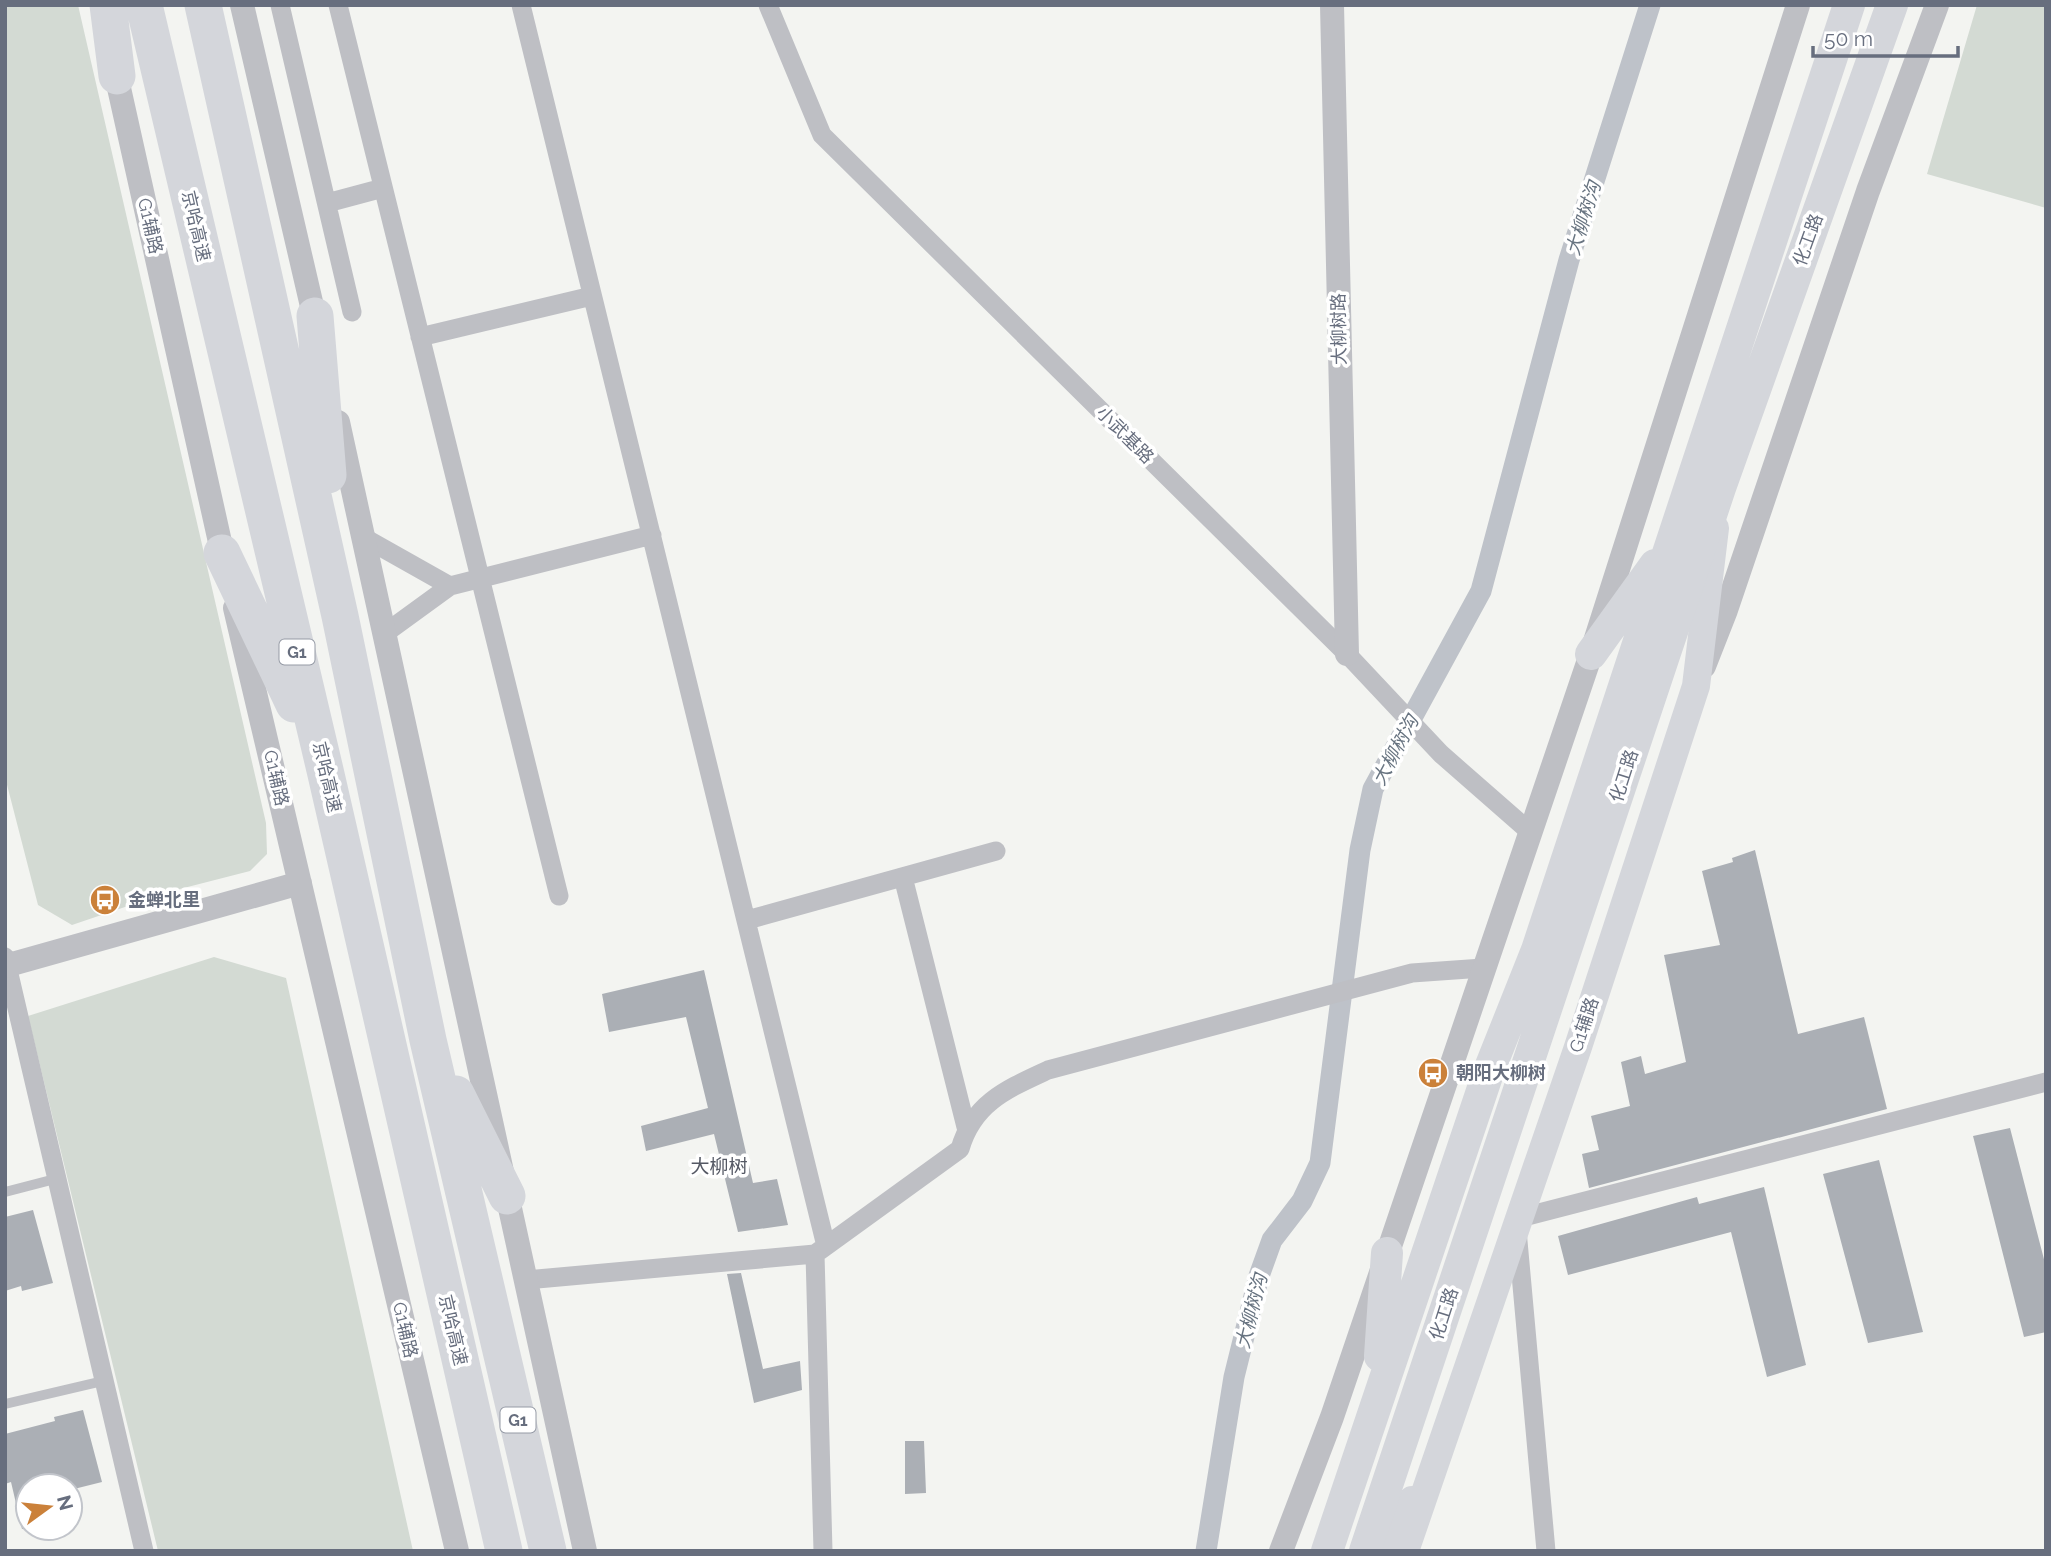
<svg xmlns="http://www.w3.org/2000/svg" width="2051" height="1556" font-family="Raleway,'Noto Sans SC',sans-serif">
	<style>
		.green { fill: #d3dad3 }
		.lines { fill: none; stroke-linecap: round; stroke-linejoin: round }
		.canal { stroke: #bec2c9; stroke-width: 21 }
		.building { fill: #abafb5 }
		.service { stroke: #bebfc4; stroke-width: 10 }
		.minor { stroke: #bebfc4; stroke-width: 19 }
		.tertiary { stroke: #bebfc4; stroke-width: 24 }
		.secondary { stroke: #d4d6db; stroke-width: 28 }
		.primary { stroke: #d4d6db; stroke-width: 32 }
		.motorway { stroke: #d4d6db; stroke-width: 37 }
		.labels { text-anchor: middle; stroke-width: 7; stroke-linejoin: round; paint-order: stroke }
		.shield { fill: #fff; stroke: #959aa5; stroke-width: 2 }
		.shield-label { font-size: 16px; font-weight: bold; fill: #676e7e }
		.street-label { font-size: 18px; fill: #676e7e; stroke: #fff }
		.poi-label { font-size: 18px; font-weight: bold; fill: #676e7e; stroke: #fff; text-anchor: start }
		.water-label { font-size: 19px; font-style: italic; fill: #687481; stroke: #fff }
		.neighbourhood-label { font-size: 19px; fill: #545864; stroke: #fff }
	</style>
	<rect width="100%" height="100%" fill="#f3f4f1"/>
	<!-- green -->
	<path class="green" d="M5,5H78L266,823L267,854L250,871L172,891L72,925L38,905L5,777Z
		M1977,5H2046V208L1927,174Z
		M214,957L286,978L413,1551H158L28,1016Z"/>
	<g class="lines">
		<!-- canal -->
		<path class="canal" d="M1206,1551L1234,1377L1259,1276L1272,1240L1302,1201L1320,1163L1360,850L1373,789L1481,591L1569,260L1650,5"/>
	</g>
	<!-- building -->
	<path class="building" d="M1755,850L1798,1034L1864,1017L1887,1109L1589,1188L1582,1154L1599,1150L1591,1116L1630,1106L1621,1062L1641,1056L1645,1074L1686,1062L1664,955L1720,945L1702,871L1733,862L1732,858Z
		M704,970L753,1183L777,1179L788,1225L738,1232L714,1134L646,1151L641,1126L708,1108L686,1017L609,1032L602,994Z
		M2010,1128L2046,1267V1332L2024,1337L1973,1136Z
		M1879,1160L1923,1332L1868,1343L1823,1174Z
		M1764,1187L1806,1365L1767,1377L1731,1232L1568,1275L1558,1236L1697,1197L1699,1204Z
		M33,1210L53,1283L22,1291L21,1286L5,1291V1217Z
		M741,1273L763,1369L800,1361L802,1390L754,1403L727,1274Z
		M83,1410L102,1482L70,1490V1486H28V1529H22L11,1482L5,1484V1434L55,1421L54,1417Z
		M905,1441H924L926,1493L905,1494Z"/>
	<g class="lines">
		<!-- service -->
		<path class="service" d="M5,1192L55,1179
			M5,1404L103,1381"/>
		<!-- minor -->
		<path class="minor" d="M280,5L352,312
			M338,5L559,896
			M521,5L826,1246
			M768,5L822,135L1347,654L1441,754L1529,831
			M327,203L383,188
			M420,337L592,296
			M363,537L450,586
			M384,634L450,586L652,535
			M903,877L966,1127
			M747,920L996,851
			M5,957L144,1551
			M815,1254L823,1551
			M526,1280L815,1254L960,1149C973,1103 1007,1089 1048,1070L1412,973L1483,968
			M1546,1551L1516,1219L2046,1082"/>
		<!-- tertiary -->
		<path class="tertiary" d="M242,5L318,332
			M1332,5L1347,654
			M113,61L226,569
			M338,422L585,1551
			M235,608L457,1551
			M1704,666L1726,610L1868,191L1937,5
			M5,966L300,883
			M1281,1551L1332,1417L1591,654L1798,5"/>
		<!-- secondary -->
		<path class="secondary" d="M1379,1551L1412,1500
			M1405,1551L1578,1047L1696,686L1715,528"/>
		<!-- primary -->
		<path class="primary" d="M1591,654L1655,565
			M1380,1356L1387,1253
			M1327,1551L1488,1073L1537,950L1849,5
			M1365,1551L1720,488L1892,5"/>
		<!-- motorway -->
		<path class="motorway" d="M108,5L117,76
			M144,5L325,770L504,1551
			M203,5L340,616L428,1040L548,1551
			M315,316L328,475
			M222,553L294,704
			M456,1094L507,1196"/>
	</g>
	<!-- icons -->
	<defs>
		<g id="bus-disc" transform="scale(1.575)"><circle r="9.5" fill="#cb813a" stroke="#fff"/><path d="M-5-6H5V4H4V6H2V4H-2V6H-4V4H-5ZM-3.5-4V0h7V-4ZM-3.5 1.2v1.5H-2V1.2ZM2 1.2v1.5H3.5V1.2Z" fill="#fff"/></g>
	</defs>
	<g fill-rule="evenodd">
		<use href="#bus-disc" x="105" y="900"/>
		<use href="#bus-disc" x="1433" y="1073"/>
	</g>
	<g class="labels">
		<!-- shield labels -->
		<g class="shield">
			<rect x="279.5" y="639.5" width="35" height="25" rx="5"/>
			<rect x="500.5" y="1407.5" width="35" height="25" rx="5"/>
		</g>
		<g class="shield-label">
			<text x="297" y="658">G1</text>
			<text x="518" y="1426">G1</text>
		</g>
		<!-- street labels -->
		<g class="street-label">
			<text transform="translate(150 226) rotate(77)" y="6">G1辅路</text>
			<text transform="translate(196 226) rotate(77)" y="6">京哈高速</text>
			<text transform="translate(1808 240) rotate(-70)" y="6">化工路</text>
			<text transform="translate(1339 329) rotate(-91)" y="6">大柳树路</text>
			<text transform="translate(1125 435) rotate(45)" y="6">小武基路</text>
			<text transform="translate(1624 776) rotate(-72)" y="6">化工路</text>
			<text transform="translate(327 777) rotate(77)" y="6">京哈高速</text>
			<text transform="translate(276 778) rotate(77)" y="6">G1辅路</text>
			<text transform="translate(1584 1025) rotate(-72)" y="6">G1辅路</text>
			<text transform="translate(1444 1314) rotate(-72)" y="6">化工路</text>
			<text transform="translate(405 1330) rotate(77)" y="6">G1辅路</text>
			<text transform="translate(453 1330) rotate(77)" y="6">京哈高速</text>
		</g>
		<!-- poi labels -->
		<g class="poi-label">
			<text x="128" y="906">金蝉北里</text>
			<text x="1456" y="1079">朝阳大柳树</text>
		</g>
		<!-- water labels -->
		<g class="water-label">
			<text transform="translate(1583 218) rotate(-73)" y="7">大柳树沟</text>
			<text transform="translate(1395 750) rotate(-62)" y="7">大柳树沟</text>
			<text transform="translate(1251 1311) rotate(-76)" y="7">大柳树沟</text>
		</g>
		<!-- neighbourhood labels -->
		<g class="neighbourhood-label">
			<text x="719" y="1173">大柳树</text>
		</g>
	</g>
	<!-- border -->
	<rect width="2051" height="1556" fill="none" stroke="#676e7e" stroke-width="14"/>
	<!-- north arrow -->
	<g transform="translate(49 1507) rotate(75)"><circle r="33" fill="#ffffff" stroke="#c2c5cb" stroke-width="2"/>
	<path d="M0-5L12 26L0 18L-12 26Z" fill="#cb813a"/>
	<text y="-10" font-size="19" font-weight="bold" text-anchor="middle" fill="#676e7e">N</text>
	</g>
	<!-- scale -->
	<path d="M1813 46v10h145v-10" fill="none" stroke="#676e7e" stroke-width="3.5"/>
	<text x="1824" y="46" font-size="21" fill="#676e7e" stroke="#ffffff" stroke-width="5" paint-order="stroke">50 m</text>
</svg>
